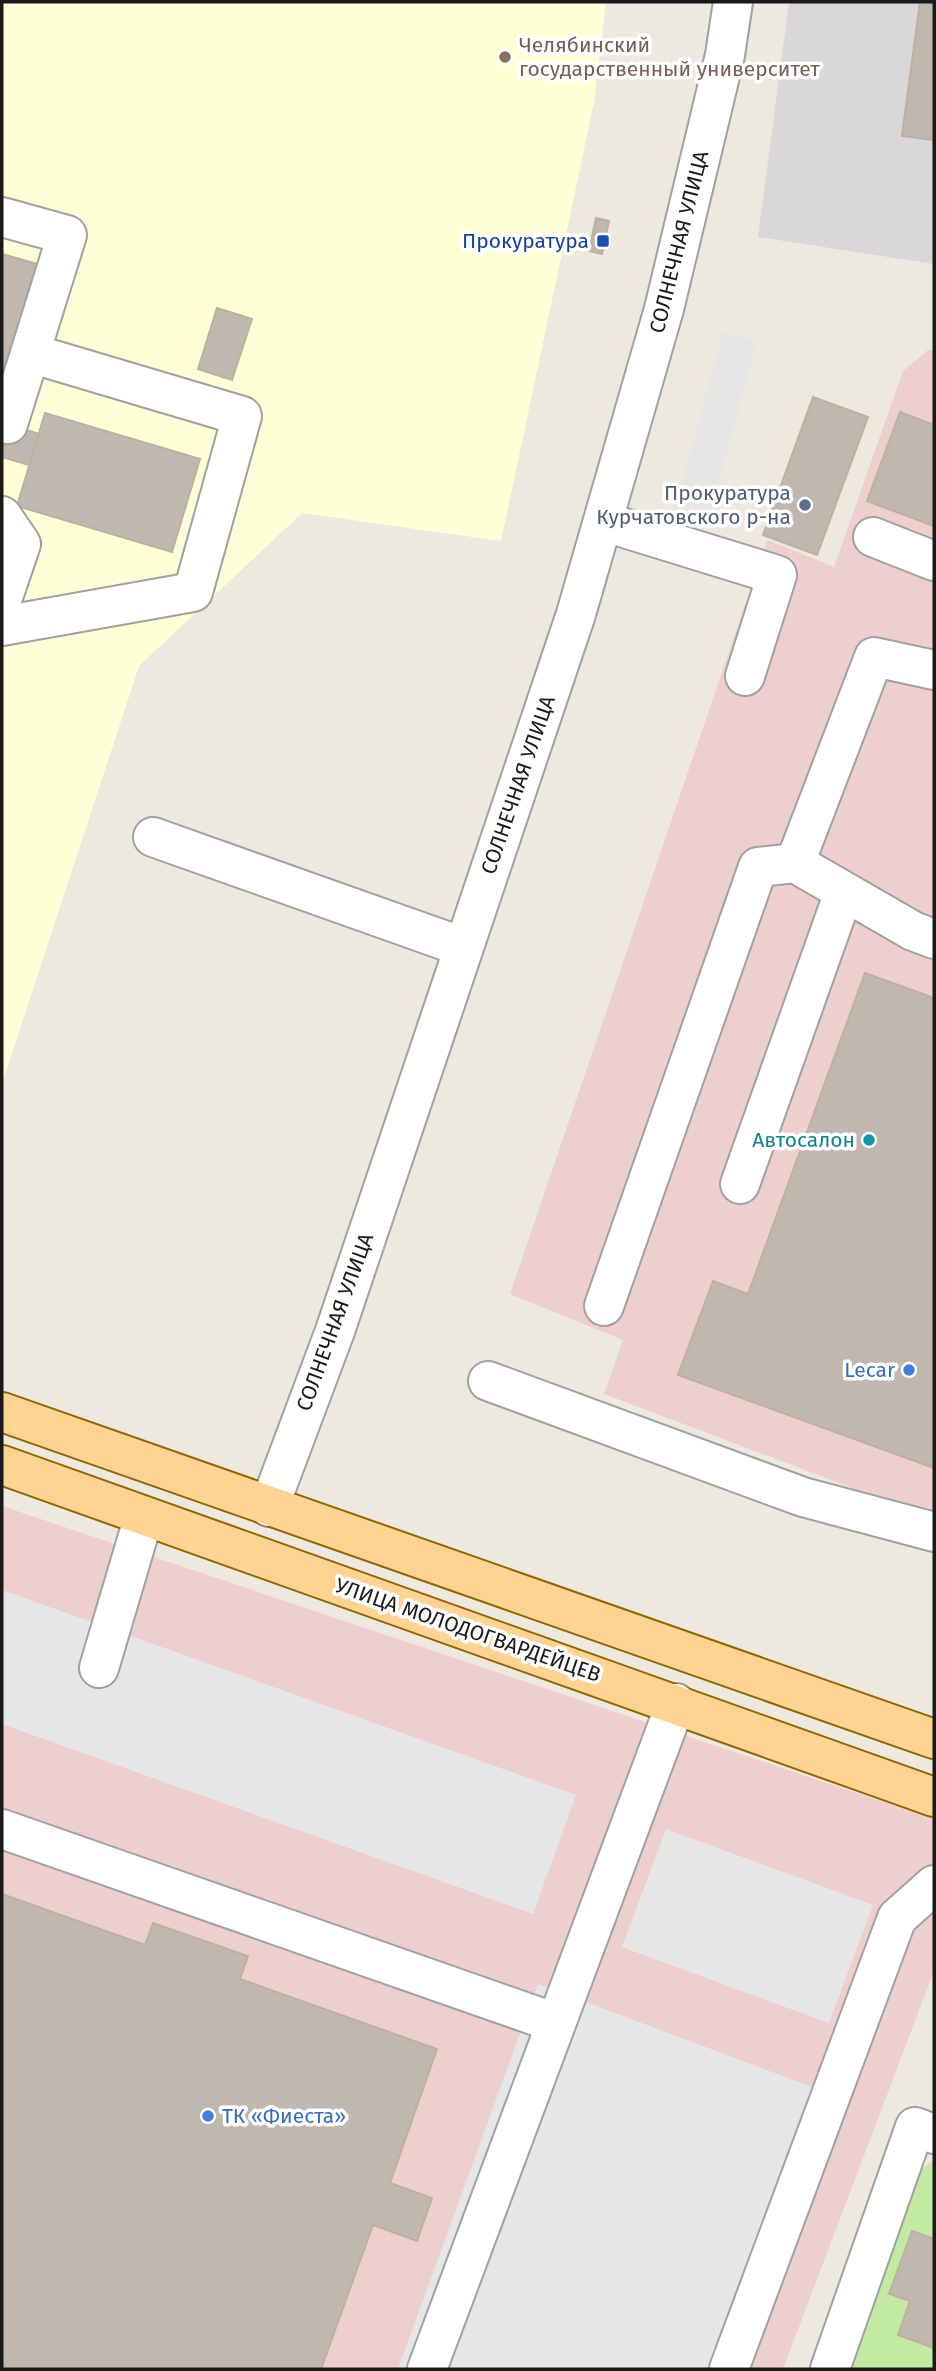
<svg xmlns="http://www.w3.org/2000/svg" width="936" height="2371" font-family="'Fira Sans',sans-serif">
	<style>
		.residential { fill: #d9d7d7 }
		.commercial { fill: #efcfcd }
		.education { fill: #feffd6 }
		.grass { fill: #c3eaa2 }
		.parking { fill: #e6e6e6 }
		.building { fill: #c0b8af; stroke: #bfafa1; stroke-width: 2 }
		.lines { fill: none; stroke-linecap: round; stroke-linejoin: round }
		.minor-casing { stroke: #a1a1a1; stroke-width: 42 }
		.major-casing { stroke: #916500; stroke-width: 42 }
		.minor { stroke: #fff; stroke-width: 38 }
		.major { stroke: #ffd392; stroke-width: 38 }
		.education-dot { fill: #8d6e63; stroke: #fff; stroke-width: 2.5 }
		.transit-dot { fill: #1a4fb4; stroke: #fff; stroke-width: 2.5 }
		.service-dot { fill: #5c6f8a; stroke: #fff; stroke-width: 2.5 }
		.culture-dot { fill: #0f9aa8; stroke: #fff; stroke-width: 2.5 }
		.shop-dot { fill: #3f7fe0; stroke: #fff; stroke-width: 2.5 }
		.labels { text-anchor: middle; stroke-width: 7; stroke-linejoin: round; paint-order: stroke }
		.education-label { font-size: 21px; fill: #785e54; stroke: #fff; text-anchor: start }
		.transit-label { font-size: 21px; fill: #164399; stroke: #fff; text-anchor: end }
		.street-label { font-size: 21px; fill: #1a1a1a; stroke: #fff }
		.service-label { font-size: 21px; fill: #4e5e75; stroke: #fff; text-anchor: end }
		.culture-label { font-size: 21px; fill: #0d838f; stroke: #fff; text-anchor: end }
		.shop-label { font-size: 21px; fill: #366cbe; stroke: #fff; text-anchor: end }
	</style>
	<rect width="100%" height="100%" fill="#ede9df"/>
	<!-- residential -->
	<path class="residential" d="M789,2H934V264L758,237Z"/>
	<!-- commercial -->
	<path class="commercial" d="M928,350H934V1519L604,1394L623,1340L510,1294L767,540L834,567L903,371Z
		M2,1506L934,1819V1971L783,2369H2Z"/>
	<!-- education -->
	<path class="education" d="M2,2H606L594,102L501,541L302,513L139,666L2,1084Z"/>
	<!-- grass -->
	<path class="grass" d="M934,2160V2239L912,2232L889,2294L910,2301L898,2335L934,2348V2369H844L919,2171Z"/>
	<!-- parking -->
	<path class="parking" d="M723,332L757,341L704,537L670,528Z
		M2,1590L576,1795L533,1914L2,1724Z
		M666,1829L873,1905L829,2023L622,1947Z
		M538,1984L841,2098L744,2369H398Z"/>
	<!-- building -->
	<path class="building" d="M920,2H934V140L902,136Z
		M596,218L609,221L602,254L589,251Z
		M2,254L41,265L2,395Z
		M217,308L252,319L232,380L198,369Z
		M813,397L868,417L817,555L763,535Z
		M900,412L934,425V526L867,501Z
		M45,413L200,459L172,552L17,506Z
		M2,422L39,434L29,465L2,457Z
		M865,973L934,998V1468L678,1375L713,1281L748,1294Z
		M2,1894L145,1945L153,1923L248,1956L240,1979L437,2049L390,2183L432,2198L417,2241L373,2225L321,2369H2Z
		M912,2231L934,2239V2348L898,2335L910,2301L889,2294Z"/>
	<g class="lines">
		<!-- minor casing -->
		<g class="minor-casing">
			<path id="minor" d="M2,217L67,235L8,424
				M2,516L21,544L2,600
				M605,522L777,575L745,676
				M873,537L934,561
				M2,626L193,592L242,416L30,353
				M153,837L463,947
				M795,863L913,931L934,939
				M740,1184L844,892
				M604,1306L758,867L795,863L874,657L934,670
				M488,1381L803,1497L934,1532
				M269,1507L335,1331L576,614L664,309L725,55L733,2
				M99,1668L144,1516
				M2,1829L556,2023
				M427,2369L676,1703
				M729,2369L897,1918L934,1885
				M830,2369L915,2127L934,2134"/>
		</g>
		<!-- major casing -->
		<g class="major-casing">
			<path id="major" d="M2,1412L934,1739
				M2,1465L934,1797"/>
		</g>
		<!-- minor -->
		<use href="#minor" class="minor"/>
		<!-- major -->
		<use href="#major" class="major"/>
	</g>
	<!-- markers -->
	<circle class="education-dot" cx="505" cy="57" r="7"/>
	<rect class="transit-dot" x="596" y="234" width="14" height="14" rx="3.5"/>
	<circle class="service-dot" cx="805" cy="505" r="7"/>
	<circle class="culture-dot" cx="869" cy="1140" r="7"/>
	<g class="shop-dot">
		<circle cx="909" cy="1370" r="7"/>
		<circle cx="208" cy="2116" r="7"/>
	</g>
	<g class="labels">
		<!-- education labels -->
		<g class="education-label">
			<text x="519" y="52">Челябинский<tspan x="519" dy="24">государственный университет</tspan></text>
		</g>
		<!-- transit labels -->
		<g class="transit-label">
			<text x="589" y="248">Прокуратура</text>
		</g>
		<!-- street labels -->
		<g class="street-label">
			<text transform="translate(679 242) rotate(-76)" y="7">СОЛНЕЧНАЯ УЛИЦА</text>
			<text transform="translate(518 785) rotate(-71)" y="7">СОЛНЕЧНАЯ УЛИЦА</text>
			<text transform="translate(335 1322) rotate(-70)" y="7">СОЛНЕЧНАЯ УЛИЦА</text>
			<text transform="translate(468 1630) rotate(19)" y="7">УЛИЦА МОЛОДОГВАРДЕЙЦЕВ</text>
		</g>
		<!-- service labels -->
		<g class="service-label">
			<text x="791" y="500">Прокуратура<tspan x="791" dy="24">Курчатовского р-на</tspan></text>
		</g>
		<!-- culture labels -->
		<g class="culture-label">
			<text x="855" y="1147">Автосалон</text>
		</g>
		<!-- shop labels -->
		<g class="shop-label">
			<text x="895" y="1377">Lecar</text>
			<text x="222" y="2123" text-anchor="start">ТК «Фиеста»</text>
		</g>
	</g>
	<!-- border -->
	<rect width="936" height="2371" fill="none" stroke="#1a1a1a" stroke-width="7"/>
</svg>
